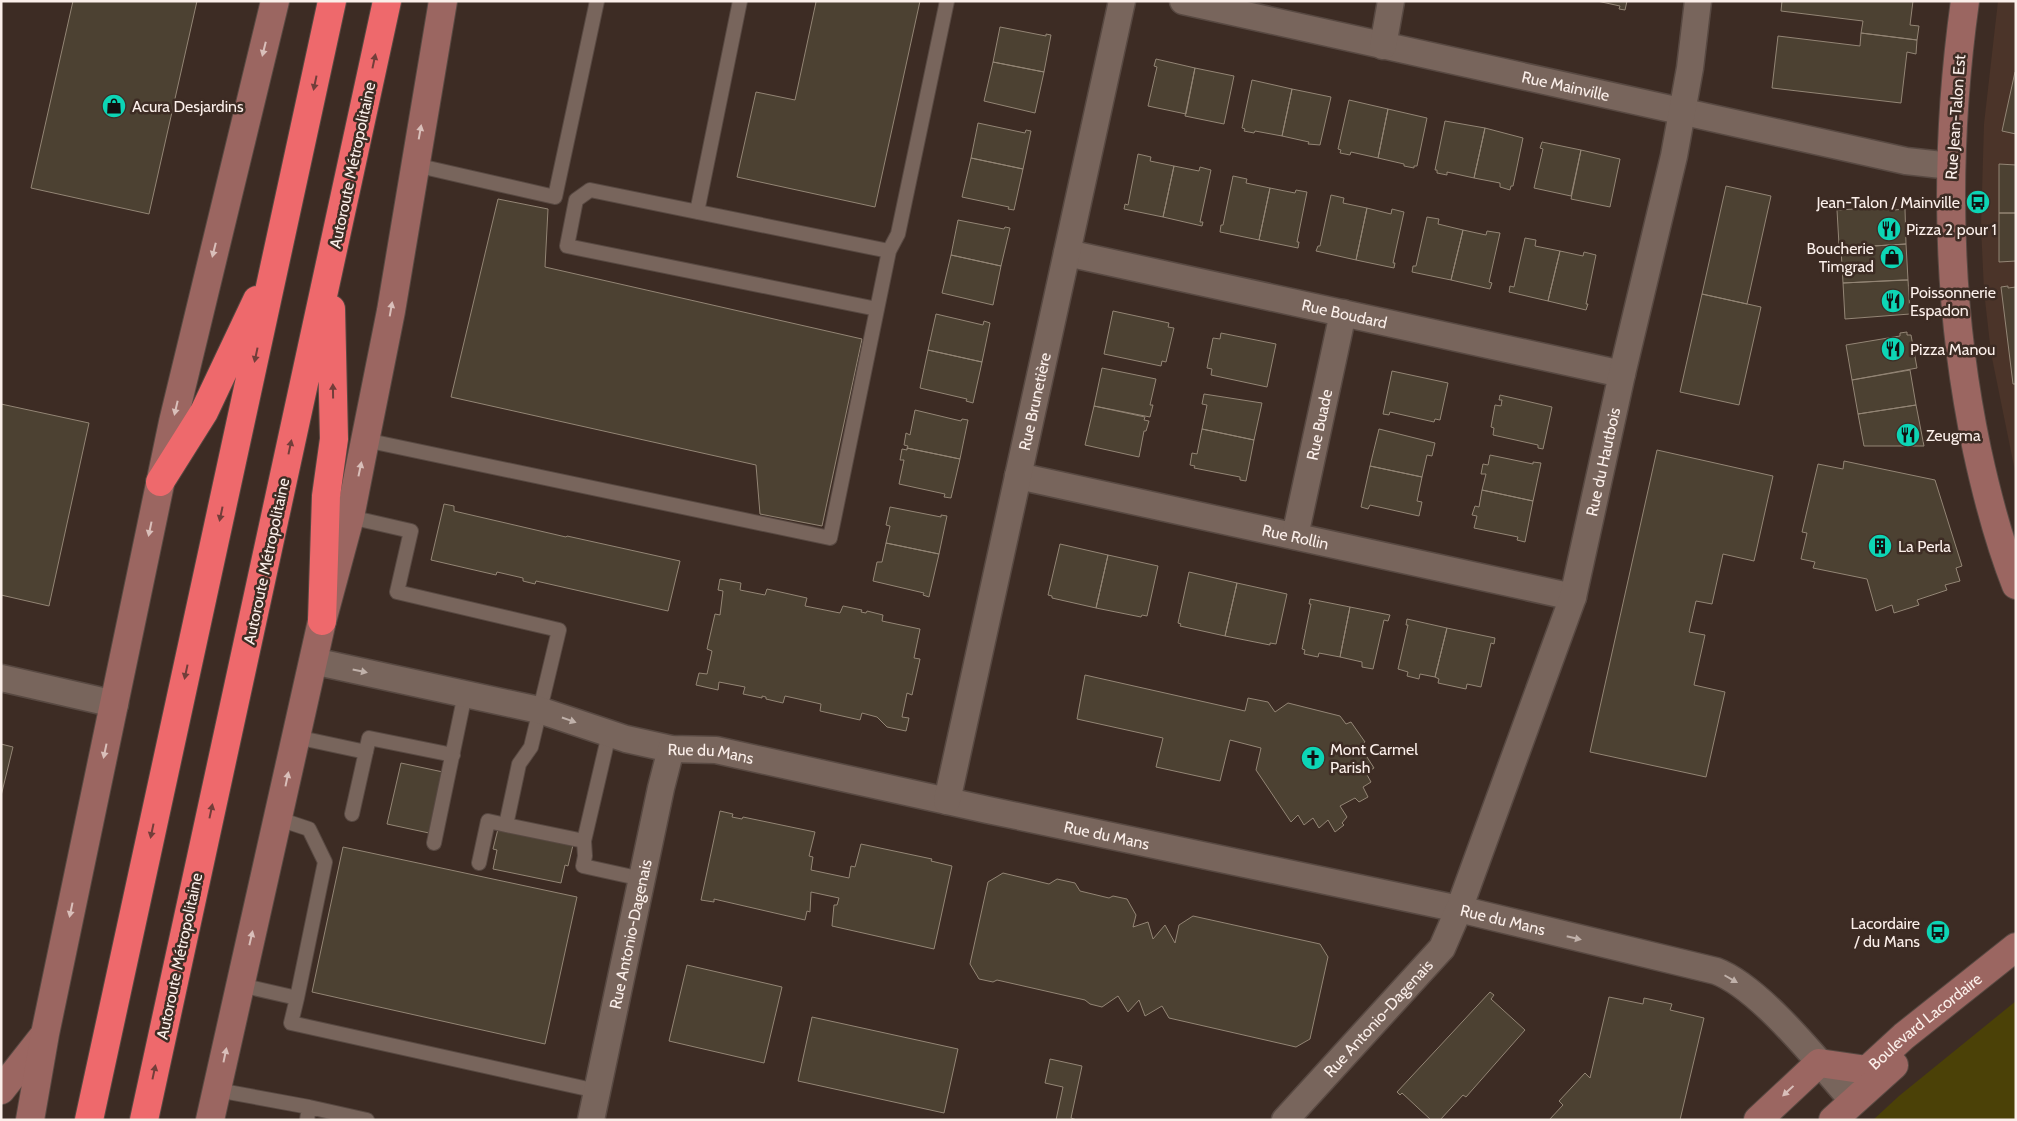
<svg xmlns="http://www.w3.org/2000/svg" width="2017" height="1121" font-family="Cabin,sans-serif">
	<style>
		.built { fill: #4b3429 }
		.green { fill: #4b4107 }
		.building { fill: #4c4132; stroke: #938575 }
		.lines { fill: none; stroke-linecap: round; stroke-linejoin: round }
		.service-casing { stroke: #584942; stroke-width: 16 }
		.minor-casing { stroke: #584942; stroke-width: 29 }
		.secondary-casing { stroke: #584942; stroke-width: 30 }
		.motorway-casing { stroke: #584942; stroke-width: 30 }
		.service { stroke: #78655c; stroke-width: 14 }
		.minor { stroke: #78655c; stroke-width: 26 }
		.secondary { stroke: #9b6661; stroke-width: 28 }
		.motorway { stroke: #ee696c; stroke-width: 28 }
		.oneway { fill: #d9bfba }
		.oneway2 { fill: #723e3a }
		.oneway3 { fill: #c0b1aa }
		.labels { text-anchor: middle; stroke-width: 5; stroke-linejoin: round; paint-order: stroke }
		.street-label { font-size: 16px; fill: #fbefea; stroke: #3d2c24 }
		.poi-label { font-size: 16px; fill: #fbefea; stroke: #3d2c24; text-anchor: start }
	</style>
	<rect width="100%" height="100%" fill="#3d2c24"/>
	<!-- built -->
	<path class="built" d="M1998,1H2016V476L1991,353L1984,291L1981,227L1984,124Z"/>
	<!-- green -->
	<path class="green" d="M2016,1001V1120H1873L1899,1096Z"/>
	<!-- building -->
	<path class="building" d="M73,1H197L149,214L31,188Z
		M814,1H920L875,207L737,177L756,92L795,100L816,2Z
		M1597,1H1627L1625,10L1619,9L1620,6Z
		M1782,1H1913L1910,25L1919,26L1917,40L1861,33L1863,21L1781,11Z
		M1000,27L1046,36V34L1051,35L1044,72L993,62Z
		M1861,33L1917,40L1916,54L1907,52L1901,103L1772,88L1778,36L1860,46Z
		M1156,59L1195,68L1186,114L1148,106L1157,67L1154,66Z
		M993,62L1044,72L1035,113L984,101Z
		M1195,68L1234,76L1224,124L1185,116Z
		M2015,72H2016V134L2002,131Z
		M1252,80L1292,89L1282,136L1255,131L1254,133L1244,131L1245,129L1242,128Z
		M1292,89L1331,97L1320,145L1308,144L1309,142L1282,136Z
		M1349,100L1388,109L1378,158L1351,152L1350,155L1340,153L1341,150L1338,149Z
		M1388,109L1427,118L1417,166H1414V168L1404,166V164L1378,158Z
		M1445,121L1485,128L1474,178L1447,172V175L1437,173V170H1435Z
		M978,123L1025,133L1026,130L1031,131L1023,169L971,158Z
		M1485,128L1523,138L1513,186H1511L1510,190L1500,187V183L1474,178Z
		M1542,142L1581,150L1571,196L1534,188L1543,149L1540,148Z
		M1581,150L1620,159L1610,207L1571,199Z
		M1138,154L1151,157L1150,161L1174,166L1163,217L1124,209L1125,204L1128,205Z
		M971,158L1023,169L1014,210L1008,209L1009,207L962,197Z
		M1999,164L2016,165V213H1999Z
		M1174,166L1199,171L1200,167L1211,170L1200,222H1203L1202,226L1163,217Z
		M1233,176L1247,179L1246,183L1270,188L1259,240L1220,232L1221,225H1223Z
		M1726,186L1771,196L1747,304L1702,294Z
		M1270,188L1295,193L1296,190L1307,192L1297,242H1299L1298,248L1259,240Z
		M1331,195L1344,198L1343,203L1367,208L1356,260L1316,251L1318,246H1320Z
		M498,199L548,209L545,267L862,339L822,526L760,514L756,465L451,397Z
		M1894,207V210L1905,209L1906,244L1841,248L1840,245H1839L1837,210Z
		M1367,208L1391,214L1392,209L1404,212L1393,263H1395L1394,268L1356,260Z
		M1999,213H2016V261L1999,262Z
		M1427,217L1439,219L1438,224L1463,230L1451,280L1412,272L1413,266H1416Z
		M958,220L1004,229L1005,227L1010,228L1001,266L951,255Z
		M1463,230L1486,235L1487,231L1500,233L1489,282L1492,283L1490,289L1451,280Z
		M1525,238L1536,240L1535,246L1560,251L1548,301L1509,292L1510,286L1514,287Z
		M1906,244L1908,280L1843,283L1841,248Z
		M1560,251L1583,256L1584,252L1596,255L1586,304H1588L1586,310L1548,301Z
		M951,255L1001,266L993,305L942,293Z
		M1902,280H1908L1910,314L1845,319L1843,283Z
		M2008,286V288L2016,287V384H2013L2001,287Z
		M1702,294L1761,307L1739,405L1680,392Z
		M1113,311L1169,323L1168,327L1174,328L1166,362L1162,361L1161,366L1104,354Z
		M936,314L983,325L984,321L990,323L982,362L928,350Z
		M1907,332V335H1911L1917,368L1852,380L1846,345L1900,336V333Z
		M1221,333L1276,344L1267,387L1211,375L1212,369L1207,368L1213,338L1220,339Z
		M928,350L982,362L973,403L966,401L967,399L920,388Z
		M1102,368L1156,379L1150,405H1153L1150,417L1094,406Z
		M1910,370L1916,405L1858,414L1852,380Z
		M1392,371L1448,383L1440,420L1435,419L1434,422L1390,412L1389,415L1383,414Z
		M1204,394L1262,403L1254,440L1202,429L1207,405L1202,404Z
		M1500,395L1552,407L1543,449L1538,448V445L1493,435L1494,428L1491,427L1495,405L1501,406L1502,400H1499Z
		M1,404L89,423L49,606L1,595Z
		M1916,405L1924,446H1864L1858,414Z
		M1094,406L1145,417L1144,420L1149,421L1146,431H1144L1139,457L1085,445Z
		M915,410L961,421L962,419L968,420L960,459L907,448L908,446L904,445L906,433L910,435Z
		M1202,429L1254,440L1246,481L1240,480V477L1194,468L1195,466L1190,465L1192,453L1197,454Z
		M1379,429L1435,443L1432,456L1427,455L1422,477L1370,466Z
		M907,448L960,459L951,498L944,497L945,494L899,484L904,460H900L902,449L907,450Z
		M1657,450L1773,476L1754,561L1723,554L1712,604L1696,601L1689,632L1705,635L1694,685L1725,692L1706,777L1590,752Z
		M1490,455L1533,464V462L1541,463L1533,501L1482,490L1486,474H1481L1483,464L1488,465Z
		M1844,461L1935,480L1962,566L1956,568L1960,581L1945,585L1947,590L1917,600L1919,605L1894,613L1892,605L1876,611L1867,579L1813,568L1815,562L1801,559L1807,533L1802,532L1818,464L1843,469Z
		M1370,466L1422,477L1417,501L1422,502L1419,516L1370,505L1368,509L1361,507Z
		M1482,490L1533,501L1525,542L1517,540L1518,537L1474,528L1477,516L1472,515L1475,506L1479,507Z
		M444,504L454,506V511L566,537L567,536L680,561L668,611L536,581L535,584L523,581V578L497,572L496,575L431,560Z
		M890,507L941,517V515L947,516L939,554L886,543L890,526L886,525Z
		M886,543L939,554L929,597L923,595L924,593L873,581L877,562H882Z
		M1060,544L1108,555L1096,608L1052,598V596L1048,595Z
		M1108,555L1158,566L1147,616L1142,615L1141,617L1096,608Z
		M1189,572L1237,583L1225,636L1180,626L1181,624L1178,623Z
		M720,579L741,583L740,590L765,595L767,589L807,598L805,606L840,613L843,606L862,610L861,612L866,613L867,611L883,615L882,621L920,629L914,658L920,659L912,695L907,693L902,717L909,718L906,731L887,727L877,717L862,713L860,720L820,711L821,704L785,696L783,703L766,699V697L762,696V698L743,694L745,687L719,682L718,690L696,685L699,673L707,674L712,651L707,649L715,614L720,615L723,591L718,590Z
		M1237,583L1287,594L1276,644L1270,643V645L1225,636Z
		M1310,599L1350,607L1340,657L1319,653L1318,657L1304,654L1305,650L1302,649L1311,604H1309Z
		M1350,607L1390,615L1388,621L1384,620L1373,669L1362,667V662L1340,657Z
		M1407,619L1447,628L1435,677L1420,674L1419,679L1407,676L1408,672L1398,669L1408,625H1406Z
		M1447,628L1495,638L1494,644L1491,643L1481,687L1467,684L1466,689L1438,683L1439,679L1435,677Z
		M1085,675L1245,711L1248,698L1268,702L1275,712L1288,703L1340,716L1346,724L1351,722L1365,742L1360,746L1374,768L1366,773L1371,782L1363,787L1368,797L1359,802L1355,798L1340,806L1347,817L1342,823L1344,825L1335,832L1328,820L1319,828L1313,818L1304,825L1298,815L1291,822L1256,770L1261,748L1230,740L1220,781L1156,767L1163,738L1077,719Z
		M1,744L13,747L1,796Z
		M401,763L443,772L429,833L387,824Z
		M720,811L733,814L732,817L742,819L743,817L815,832L809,856L813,857L811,870L849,878L851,866L855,867L861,844L932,859L931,861L952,866L934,949L832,926L834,905H837L839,898L811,892L810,912L807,911L805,920L714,899V902L701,900Z
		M498,829L573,845L568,866L565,865L561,883L493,869L497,850L493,849Z
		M343,847L577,897L545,1044L312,992Z
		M1003,873L1049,884L1057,879L1075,883L1080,891L1109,898L1113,896L1127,899L1136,915L1133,927L1148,922L1153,939L1165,925L1175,943L1179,925L1193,916L1320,944L1328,957L1310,1039L1296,1047L1169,1018L1162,1006L1145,1016L1139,1000L1128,1012L1118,996L1102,1007L1090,1004L1085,1000L997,980L993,982L979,979L970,964L988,882Z
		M687,965L782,987L764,1063L669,1041Z
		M1490,992L1494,995L1491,999L1525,1030L1466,1097L1463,1095L1440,1120H1431L1402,1093L1400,1095L1397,1092Z
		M1609,997L1643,1004L1644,998L1672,1004L1670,1010L1704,1018L1680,1120H1549L1563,1105L1559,1101L1585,1073L1590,1078Z
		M812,1017L958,1049L944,1113L798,1081Z
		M1050,1059L1082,1066L1071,1118L1077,1120H1056L1063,1087L1045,1083Z"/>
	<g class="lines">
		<!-- service casing -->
		<g class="service-casing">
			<path id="service" d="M415,165L555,197L597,1
				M697,212L740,1
				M877,309L567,246L576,200L590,190L889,251
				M365,440L830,538L889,251L898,234L947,1
				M350,517L411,531L397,592L559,630L531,747L519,764L506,825L584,841
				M609,734L584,841L585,856L583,866L642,879
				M296,737L366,752
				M352,814L369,738L453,755
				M434,843L465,694
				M479,863L488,821L506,825
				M240,985L297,998L325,862L309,829L279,819
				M297,998L291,1023L597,1091
				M217,1090L309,1107L307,1120
				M309,1107L367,1120"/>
		</g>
		<!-- minor casing -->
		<g class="minor-casing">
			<g id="minor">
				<path id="s1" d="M1183,1L1906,161L1951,166"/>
				<path d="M1383,46L1391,1"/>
				<path id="s2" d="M1067,253L1622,374"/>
				<path id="s3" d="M1018,476L1573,597"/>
				<path id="s4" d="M1295,536L1343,313"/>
				<path id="s5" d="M313,661L539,710L626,739L671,749L716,750L988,810L1459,909L1716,971C1761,988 1820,1064 1853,1101"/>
				<path d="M1,678L115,704"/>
				<path id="s6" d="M947,801L1122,1"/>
				<path id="s7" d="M591,1120L661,788L671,749"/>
				<path id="s8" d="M1285,1120L1442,948L1459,909L1573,597L1622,374L1674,156L1690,68L1698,1"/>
			</g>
		</g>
		<!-- secondary casing -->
		<g class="secondary-casing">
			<g id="secondary">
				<path d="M1965,1C1944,151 1946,303 1977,450C1987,496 1999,542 2016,585"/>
				<path d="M1,1090L42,1038"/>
				<path d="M30,1120L45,1034L173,422L275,1"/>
				<path d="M210,1120L322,621L350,517L361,461L391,311L443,1"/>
				<path id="s9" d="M1758,1120L1819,1063L1867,1070L1904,1036L2016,947"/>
				<path d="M1833,1120L1894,1065"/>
			</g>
		</g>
		<!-- motorway casing -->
		<g class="motorway-casing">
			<path id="motorway" d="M160,482L204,412L257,300
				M322,621L326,496L334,439L331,309
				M89,1120L332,1
				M144,1120L387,1"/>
		</g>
		<!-- service -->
		<use href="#service" class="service"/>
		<!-- minor -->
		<use href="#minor" class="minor"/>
		<!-- secondary -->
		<use href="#secondary" class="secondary"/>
		<!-- motorway -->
		<use href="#motorway" class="motorway"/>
	</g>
	<!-- one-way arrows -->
	<defs><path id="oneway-solid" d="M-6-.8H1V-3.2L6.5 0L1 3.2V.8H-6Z" transform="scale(1.25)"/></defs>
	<g class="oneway">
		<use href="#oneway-solid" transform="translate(264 49) rotate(104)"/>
		<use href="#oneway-solid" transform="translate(420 132) rotate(-80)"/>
		<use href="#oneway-solid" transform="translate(214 250) rotate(104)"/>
		<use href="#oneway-solid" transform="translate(391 309) rotate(-80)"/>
		<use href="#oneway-solid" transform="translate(176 408) rotate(103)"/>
		<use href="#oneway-solid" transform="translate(360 469) rotate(-78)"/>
		<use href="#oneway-solid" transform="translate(150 529) rotate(102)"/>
		<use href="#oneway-solid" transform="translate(105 751) rotate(102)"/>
		<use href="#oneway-solid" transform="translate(287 779) rotate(-78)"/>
		<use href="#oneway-solid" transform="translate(71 910) rotate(102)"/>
		<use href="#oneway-solid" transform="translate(251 938) rotate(-77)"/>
		<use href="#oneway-solid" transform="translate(225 1055) rotate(-78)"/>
		<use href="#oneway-solid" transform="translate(1788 1091) rotate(137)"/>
	</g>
	<g class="oneway2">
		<use href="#oneway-solid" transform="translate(374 61) rotate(-78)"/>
		<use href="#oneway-solid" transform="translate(315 83) rotate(102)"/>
		<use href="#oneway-solid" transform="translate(256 355) rotate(102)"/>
		<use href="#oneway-solid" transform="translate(333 391) rotate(-91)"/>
		<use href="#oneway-solid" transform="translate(290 447) rotate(-78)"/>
		<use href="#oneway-solid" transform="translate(221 514) rotate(102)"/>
		<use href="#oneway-solid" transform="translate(186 672) rotate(102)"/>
		<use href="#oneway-solid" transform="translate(211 811) rotate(-78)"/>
		<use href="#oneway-solid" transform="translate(152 831) rotate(102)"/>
		<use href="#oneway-solid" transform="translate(154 1072) rotate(-78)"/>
	</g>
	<g class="oneway3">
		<use href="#oneway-solid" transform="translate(360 671) rotate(12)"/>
		<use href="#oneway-solid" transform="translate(569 720) rotate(19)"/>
		<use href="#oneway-solid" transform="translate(1574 938) rotate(13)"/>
		<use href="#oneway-solid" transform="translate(1731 979) rotate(30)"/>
	</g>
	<!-- icons -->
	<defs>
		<g id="shop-disc" transform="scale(1.25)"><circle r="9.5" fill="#0dd5b5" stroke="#3d2c24"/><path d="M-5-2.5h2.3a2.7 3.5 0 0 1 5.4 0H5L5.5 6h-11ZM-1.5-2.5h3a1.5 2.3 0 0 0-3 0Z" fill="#111"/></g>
		<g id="bus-disc" transform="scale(1.25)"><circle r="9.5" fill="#0dd5b5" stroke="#3d2c24"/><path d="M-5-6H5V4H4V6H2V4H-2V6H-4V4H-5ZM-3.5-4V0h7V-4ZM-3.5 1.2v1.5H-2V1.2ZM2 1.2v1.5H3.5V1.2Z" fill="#111"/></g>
		<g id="restaurant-disc" transform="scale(1.25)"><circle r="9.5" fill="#0dd5b5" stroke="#3d2c24"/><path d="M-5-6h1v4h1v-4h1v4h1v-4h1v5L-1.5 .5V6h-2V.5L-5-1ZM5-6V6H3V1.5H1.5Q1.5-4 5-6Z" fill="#111"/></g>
		<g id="building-disc" transform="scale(1.25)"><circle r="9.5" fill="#0dd5b5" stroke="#3d2c24"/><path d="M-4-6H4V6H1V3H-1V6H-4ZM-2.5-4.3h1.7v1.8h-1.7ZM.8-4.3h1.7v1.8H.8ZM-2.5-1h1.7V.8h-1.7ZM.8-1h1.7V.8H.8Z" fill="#111"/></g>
		<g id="church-disc" transform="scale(1.25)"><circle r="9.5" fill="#0dd5b5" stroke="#3d2c24"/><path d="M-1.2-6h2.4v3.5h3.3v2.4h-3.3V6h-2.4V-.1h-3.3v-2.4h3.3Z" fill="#111"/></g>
	</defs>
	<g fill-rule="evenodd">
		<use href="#shop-disc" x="114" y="106"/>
		<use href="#bus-disc" x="1978" y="202"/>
		<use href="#restaurant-disc" x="1889" y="229"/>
		<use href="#shop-disc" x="1892" y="257"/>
		<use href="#restaurant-disc" x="1893" y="301"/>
		<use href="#restaurant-disc" x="1893" y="349"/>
		<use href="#restaurant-disc" x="1908" y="435"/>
		<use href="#building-disc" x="1880" y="546"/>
		<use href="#church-disc" x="1313" y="758"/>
		<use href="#bus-disc" x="1938" y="932"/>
	</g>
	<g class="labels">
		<!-- street labels -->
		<g class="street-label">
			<text dy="6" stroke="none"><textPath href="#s1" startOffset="392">Rue Mainville</textPath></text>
			<text transform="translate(1955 117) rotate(-86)" y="6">Rue Jean-Talon Est</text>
			<text transform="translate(352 165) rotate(-78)" y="6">Autoroute Métropolitaine</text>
			<text dy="6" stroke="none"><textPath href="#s2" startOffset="284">Rue Boudard</textPath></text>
			<text dy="6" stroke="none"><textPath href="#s6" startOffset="409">Rue Brunetière</textPath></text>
			<text dy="6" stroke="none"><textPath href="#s4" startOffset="114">Rue Buade</textPath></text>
			<text dy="6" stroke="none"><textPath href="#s8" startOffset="746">Rue du Hautbois</textPath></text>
			<text dy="6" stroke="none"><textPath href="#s3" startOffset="284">Rue Rollin</textPath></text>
			<text transform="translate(266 561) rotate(-78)" y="6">Autoroute Métropolitaine</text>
			<text dy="6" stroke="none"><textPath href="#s5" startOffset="409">Rue du Mans</textPath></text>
			<text dy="6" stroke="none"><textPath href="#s5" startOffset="814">Rue du Mans</textPath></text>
			<text dy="6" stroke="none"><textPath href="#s5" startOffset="1219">Rue du Mans</textPath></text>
			<text dy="6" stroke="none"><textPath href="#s7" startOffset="190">Rue Antonio-Dagenais</textPath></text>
			<text transform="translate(179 956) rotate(-78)" y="6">Autoroute Métropolitaine</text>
			<text dy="6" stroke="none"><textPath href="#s8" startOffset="138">Rue Antonio-Dagenais</textPath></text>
			<text dy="6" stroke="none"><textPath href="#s9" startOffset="208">Boulevard Lacordaire</textPath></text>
		</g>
		<!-- poi labels -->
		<g class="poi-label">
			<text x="132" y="112">Acura Desjardins</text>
			<text x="1960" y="208" text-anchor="end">Jean-Talon / Mainville</text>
			<text x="1906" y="235">Pizza 2 pour 1</text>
			<text x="1874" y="254" text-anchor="end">Boucherie<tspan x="1874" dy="18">Timgrad</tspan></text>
			<text x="1910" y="298">Poissonnerie<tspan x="1910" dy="18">Espadon</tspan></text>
			<text x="1910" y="355">Pizza Manou</text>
			<text x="1926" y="441">Zeugma</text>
			<text x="1898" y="552">La Perla</text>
			<text x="1330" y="755">Mont Carmel<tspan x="1330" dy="18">Parish</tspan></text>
			<text x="1920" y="929" text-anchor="end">Lacordaire<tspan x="1920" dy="18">/ du Mans</tspan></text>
		</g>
	</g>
	<!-- border -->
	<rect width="2017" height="1121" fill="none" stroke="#fbefea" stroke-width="5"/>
</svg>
